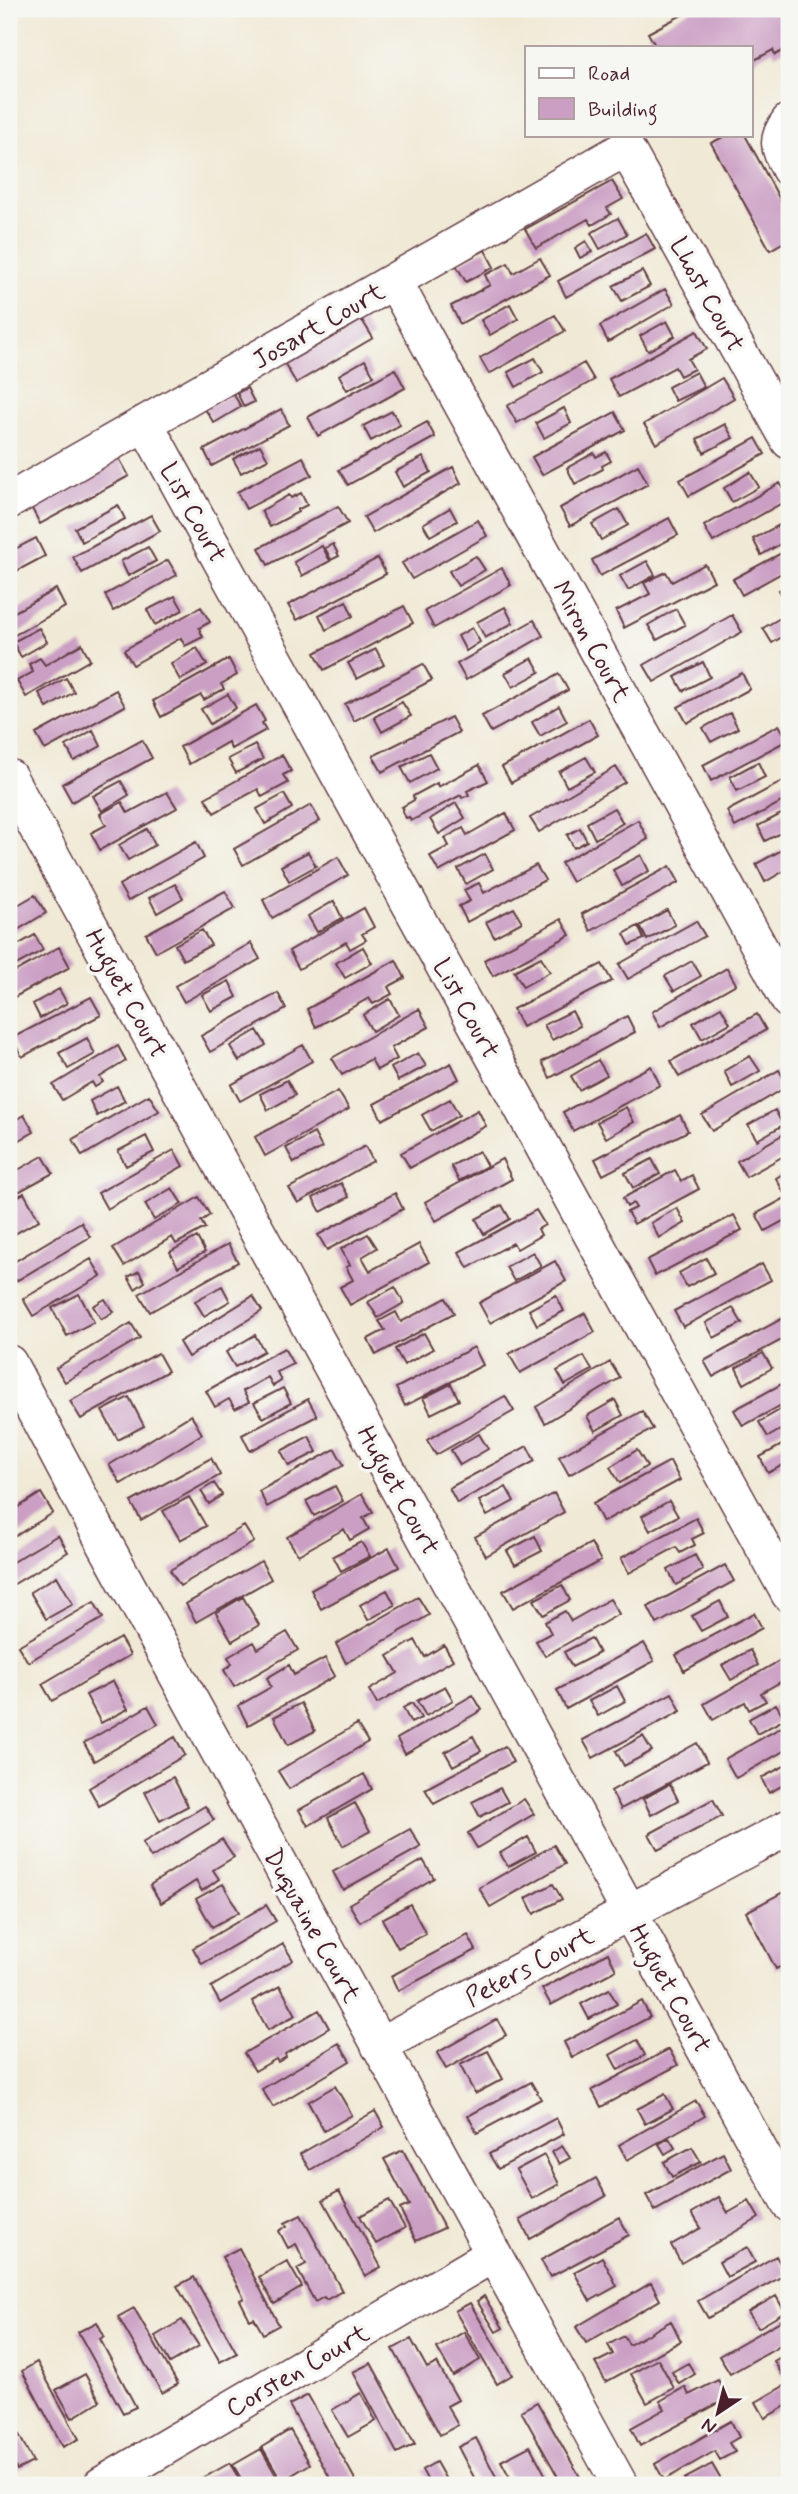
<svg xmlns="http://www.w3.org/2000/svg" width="798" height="2494" font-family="Mynerve,sans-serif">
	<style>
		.building { fill: #cb9fc4 }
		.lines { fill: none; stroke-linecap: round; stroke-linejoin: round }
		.minor-casing { stroke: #633d44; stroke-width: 38 }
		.minor { stroke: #fff; stroke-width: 35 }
		.labels { text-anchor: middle; stroke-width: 7; stroke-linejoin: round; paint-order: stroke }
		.street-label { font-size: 26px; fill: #4a1f2b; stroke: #f6f6f2 }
	</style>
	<rect width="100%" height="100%" fill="#f6f6f2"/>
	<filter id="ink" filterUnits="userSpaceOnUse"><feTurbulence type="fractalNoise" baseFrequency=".0143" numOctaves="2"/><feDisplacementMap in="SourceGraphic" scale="14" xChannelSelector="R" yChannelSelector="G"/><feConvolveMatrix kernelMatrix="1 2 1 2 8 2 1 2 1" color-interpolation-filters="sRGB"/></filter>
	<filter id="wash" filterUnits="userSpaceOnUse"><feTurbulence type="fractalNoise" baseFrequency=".00686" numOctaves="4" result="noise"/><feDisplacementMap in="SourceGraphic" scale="28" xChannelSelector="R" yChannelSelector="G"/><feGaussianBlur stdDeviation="1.57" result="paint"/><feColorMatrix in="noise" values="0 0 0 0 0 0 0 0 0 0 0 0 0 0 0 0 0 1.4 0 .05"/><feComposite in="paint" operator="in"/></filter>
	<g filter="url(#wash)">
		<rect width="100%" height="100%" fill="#f0e9d5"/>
		<g id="blocks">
			<!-- building -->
			<path class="building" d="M693,9H789V47L775,55L773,50L751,62V47H656L648,33Z
				M727,135H745L789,216V239L770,250L711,143Z
				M612,181L623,199L607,208L611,214L592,225L588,219L536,248L525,229Z
				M618,218L627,234L600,249L591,233Z
				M646,233L655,249L566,297L558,281Z
				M586,241L592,252L580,258L575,248Z
				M485,250L494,267L466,282L456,265Z
				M540,258L550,275L460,324L451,306L490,285L485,275L508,263L513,273Z
				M642,271L650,286L622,301L613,286Z
				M665,289L674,304L608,342L600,326Z
				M510,304L518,319L490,335L481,320Z
				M555,315L565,331L489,374L480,358Z
				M362,320L373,338L296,383L285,364Z
				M667,321L675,336L648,351L640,336Z
				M697,331L707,349L688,359L694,369L680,376L675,367L619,397L609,379Z
				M535,358L543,372L516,387L508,372Z
				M365,360L374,376L347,390L339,375Z
				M584,363L594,380L517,423L507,406Z
				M395,369L405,388L318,436L308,417Z
				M696,372L704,387L675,401L668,387Z
				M722,378L734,398L656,444L644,424Z
				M247,388L254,402L244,407L237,393Z
				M233,393L241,407L214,423L205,409Z
				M564,408L571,423L544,438L536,423Z
				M281,409L289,425L212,466L204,450Z
				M392,411L400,425L371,441L363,426Z
				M615,412L625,430L542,475L532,457Z
				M427,422L435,437L348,485L339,470Z
				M725,424L733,438L704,453L697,439Z
				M756,438L765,454L689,496L680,480Z
				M260,445L268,459L241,473L233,459Z
				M606,452L611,461L602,466L603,469L575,484L567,468L594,453L596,457Z
				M303,457L312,475L246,509L237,492Z
				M423,457L431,472L403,487L395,472Z
				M119,458L129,476L40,524L30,505Z
				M638,465L648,484L570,526L560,508Z
				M453,467L461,483L373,533L364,517Z
				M750,472L759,487L732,502L724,488Z
				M780,483L789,499L713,542L704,526Z
				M301,493L307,505L297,510L298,512L270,527L261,511L289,495L291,498Z
				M118,505L125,519L82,542L75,528Z
				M338,506L348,523L268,565L259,548Z
				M450,508L457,521L430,536L423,524Z
				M619,509L628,525L601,540L592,524Z
				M151,515L160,531L82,573L73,557Z
				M669,518L678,535L600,576L592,560Z
				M478,520L487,536L412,579L402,563Z
				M781,524L789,539L761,555L753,539Z
				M36,538L45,556L9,575V552Z
				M333,544L339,556L331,560L325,548Z
				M322,546L330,561L302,576L294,562Z
				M148,547L156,561L128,576L121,561Z
				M789,549V569L742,595L733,579Z
				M476,556L485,570L458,586L449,571Z
				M378,558L386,574L297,620L288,605Z
				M168,560L177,575L113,611L105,595Z
				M647,561L655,575L628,590L620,576Z
				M705,564L714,581L624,628L616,611L650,594L644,583L666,572L672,582Z
				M502,568L511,585L434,628L425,611Z
				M789,585V603L787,605L779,590Z
				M56,589L65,607L9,638V615Z
				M175,596L183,610L155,625L147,610Z
				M346,601L353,616L326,630L319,615Z
				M404,606L413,623L324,670L315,653Z
				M201,607L210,622L199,628L203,637L185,646L181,638L133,665L124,650Z
				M505,607L513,623L485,638L477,622Z
				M676,609L685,625L657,640L648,625Z
				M789,613V633L772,643L763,628Z
				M732,615L742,632L654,682L644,665Z
				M534,620L543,636L466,680L457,664Z
				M39,628L47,642L21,657L13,642Z
				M472,628L480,642L466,651L458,636Z
				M82,644L90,660L26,697L17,681L33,672L29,664L40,658L45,665Z
				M197,648L207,665L180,680L171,664Z
				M376,649L384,665L357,679L348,663Z
				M532,658L540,672L513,687L505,673Z
				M229,659L237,675L221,684L224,689L204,700L201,695L161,717L153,701Z
				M703,662L710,677L683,691L675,677Z
				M423,664L432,680L354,721L345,704Z
				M742,673L750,689L687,723L678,707Z
				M559,674L568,690L491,732L482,716Z
				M66,678L74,692L47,708L39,693Z
				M116,690L125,706L45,750L36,734Z
				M228,694L236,708L210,724L201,709Z
				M402,702L411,716L382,732L374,717Z
				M256,705L265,721L262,723L266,730L231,749L228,742L189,764L180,747Z
				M559,706L567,721L540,736L532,722Z
				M730,713L738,728L711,742L703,728Z
				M451,717L459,732L382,772L373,756Z
				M589,719L598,735L511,783L502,767Z
				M779,725L788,740L711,781L703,765Z
				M93,730L101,746L74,761L66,746Z
				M142,740L152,758L72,802L62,784Z
				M255,745L263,759L236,773L228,759Z
				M429,753L437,768L410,783L401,767Z
				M282,755L291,771L283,775L288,783L262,797L258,789L214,813L205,798Z
				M586,757L595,772L567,787L559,772Z
				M758,762L765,777L737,791L730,777Z
				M479,765L488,781L467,791L469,795L462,798L461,795L411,821L409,817L406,818L402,811L404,809L402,807L414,800L413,796L437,783L438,787Z
				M616,767L625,782L539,832L530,818Z
				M789,778V798L735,827L727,811Z
				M121,781L129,795L102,811L93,796Z
				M167,792L177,808L100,850L91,833L106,825L100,814L122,802L128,813Z
				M284,794L292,808L265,824L257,809Z
				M456,803L465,818L439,834L430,819Z
				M311,805L320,821L243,865L234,849Z
				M614,808L623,823L595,839L587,823Z
				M787,811L789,816V829L765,841L758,826Z
				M506,813L515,830L439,872L430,856L449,846L445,838L463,828L467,835Z
				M638,820L648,839L572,882L561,863Z
				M580,828L587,841L574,848L567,835Z
				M147,829L155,845L128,860L119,845Z
				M196,842L204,858L128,901L119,885Z
				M789,846V868L765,882L756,864Z
				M308,852L316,866L289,881L281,866Z
				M485,854L493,869L466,884L458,869Z
				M641,855L649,871L622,886L613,870Z
				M338,857L348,875L272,918L263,900Z
				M536,865L545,880L467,922L459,906L470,901L464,890L479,883L484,893Z
				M670,866L679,882L591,931L582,914Z
				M175,884L183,898L157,913L149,898Z
				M225,891L235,908L156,952L146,934Z
				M35,895L46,913L9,935V910Z
				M334,901L342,918L317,932L308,916Z
				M364,908L374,927L362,934L366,940L350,949L346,942L299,969L289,951Z
				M514,908L522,922L494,937L486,922Z
				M667,910L675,925L647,940L640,926Z
				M561,919L570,935L493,976L484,960Z
				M696,921L705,936L628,979L619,964Z
				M638,926L644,939L630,945L624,934Z
				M202,930L211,945L183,960L175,945Z
				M35,935L43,950L16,965L9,950Z
				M251,943L260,959L184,1002L175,986Z
				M59,947L70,967L9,1000V975Z
				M363,947L372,963L345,978L336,963Z
				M541,957L550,972L523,987L514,971Z
				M396,960L405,978L388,987L392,994L373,1004L369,998L316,1027L307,1009Z
				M692,961L701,976L674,991L665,976Z
				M602,964L612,981L522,1027L513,1009Z
				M727,968L736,984L660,1027L652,1012Z
				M229,981L237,997L211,1011L202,995Z
				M59,989L67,1003L40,1018L33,1004Z
				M278,993L286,1009L210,1052L201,1036Z
				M91,997L101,1015L22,1057L12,1038Z
				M390,999L399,1015L372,1031L363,1015Z
				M721,1007L730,1023L702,1039L693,1023Z
				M419,1009L429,1027L391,1048L397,1059L377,1070L371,1059L342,1075L332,1058Z
				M572,1011L580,1026L552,1040L544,1025Z
				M757,1014L766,1030L679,1077L671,1061Z
				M627,1016L635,1032L550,1078L542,1062Z
				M257,1030L266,1045L239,1061L230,1046Z
				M87,1038L95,1054L68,1069L59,1053Z
				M303,1045L312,1061L240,1101L231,1085Z
				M118,1046L126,1061L100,1077L103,1082L95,1087L92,1082L62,1100L53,1085Z
				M418,1053L426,1066L398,1081L391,1068Z
				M750,1056L760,1071L732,1087L724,1071Z
				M598,1060L607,1075L579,1090L571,1076Z
				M451,1063L459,1079L382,1120L374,1104Z
				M651,1066L660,1085L573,1131L563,1112Z
				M779,1070L788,1086L712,1131L702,1115Z
				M287,1080L295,1095L268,1110L260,1094Z
				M117,1086L125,1101L97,1116L90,1101Z
				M338,1091L349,1109L265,1156L255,1137Z
				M149,1095L159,1111L82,1156L73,1139Z
				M450,1099L459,1115L431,1131L422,1115Z
				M626,1107L634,1122L606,1138L597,1122Z
				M478,1110L486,1126L410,1168L401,1153Z
				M775,1110L783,1125L757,1140L748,1125Z
				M24,1115L34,1132L9,1146V1124Z
				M680,1115L688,1131L603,1175L595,1159Z
				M789,1131V1153L746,1177L737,1161Z
				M314,1133L322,1148L294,1163L286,1148Z
				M146,1136L154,1152L126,1166L118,1151Z
				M365,1146L373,1161L298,1203L289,1188Z
				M174,1150L183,1166L107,1209L98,1193Z
				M479,1151L487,1166L459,1181L451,1166Z
				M43,1156L53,1173L9,1197V1175Z
				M502,1159L512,1179L436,1221L425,1202Z
				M652,1159L660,1174L633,1188L625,1173Z
				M675,1170L681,1181L692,1175L699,1189L634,1224L627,1212L636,1208L633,1203L627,1207L623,1198Z
				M789,1170V1190L784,1193L776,1178Z
				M341,1183L349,1197L321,1212L313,1198Z
				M172,1188L182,1204L154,1220L145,1204Z
				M24,1193L39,1220L11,1236L9,1232V1201Z
				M395,1193L403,1209L327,1250L318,1235Z
				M789,1196V1218L765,1231L756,1214Z
				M199,1197L210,1215L201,1221L205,1228L176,1244L172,1237L124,1266L113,1248Z
				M502,1205L510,1219L484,1234L476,1219Z
				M677,1208L685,1223L659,1238L651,1223Z
				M536,1210L545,1225L538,1229L541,1235L517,1249L513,1243L468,1268L459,1252Z
				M734,1215L742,1230L655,1276L647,1260Z
				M81,1222L90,1237L16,1281L9,1265Z
				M368,1234L377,1248L362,1257L370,1271L419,1244L429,1262L350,1305L340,1287L353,1280L346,1267L350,1265L341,1249Z
				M197,1237L205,1252L178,1267L170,1252Z
				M228,1244L238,1262L150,1312L139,1294Z
				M533,1252L541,1266L514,1281L506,1267Z
				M706,1258L714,1273L687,1287L679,1273Z
				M91,1259L101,1276L33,1316L23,1299Z
				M555,1261L566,1281L490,1323L479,1303Z
				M762,1264L771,1280L683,1327L674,1311Z
				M139,1271L145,1282L135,1289L128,1277Z
				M222,1286L230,1301L204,1316L195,1301Z
				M395,1287L404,1303L378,1318L368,1302Z
				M79,1294L94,1322L67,1336L52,1308Z
				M556,1295L564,1311L537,1325L529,1310Z
				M253,1296L262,1311L188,1357L179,1342Z
				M446,1298L454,1313L376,1355L368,1339L385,1330L379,1321L396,1312L401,1322Z
				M105,1299L113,1312L101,1319L93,1306Z
				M733,1308L742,1323L714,1338L706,1323Z
				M585,1313L595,1332L520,1373L509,1354Z
				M783,1318L789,1329V1336L713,1377L704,1361Z
				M131,1323L140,1338L65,1382L56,1368Z
				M424,1333L433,1349L404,1365L395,1349Z
				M255,1335L264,1351L235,1367L226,1352Z
				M474,1347L483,1365L405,1406L396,1388Z
				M284,1348L293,1364L277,1372L281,1381L273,1386L268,1377L243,1391L249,1402L235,1409L229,1399L215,1407L206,1391Z
				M158,1353L168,1371L81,1419L70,1401Z
				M763,1353L772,1368L744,1384L736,1368Z
				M584,1356L592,1370L565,1385L557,1371Z
				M610,1362L620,1378L545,1423L536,1407Z
				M789,1380V1401L743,1426L734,1410Z
				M451,1384L459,1400L431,1414L423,1398Z
				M283,1388L291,1403L263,1418L254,1403Z
				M505,1396L514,1411L436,1455L427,1440Z
				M129,1397L144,1426L118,1440L102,1411Z
				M308,1399L317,1416L250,1451L242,1435Z
				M615,1400L623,1415L595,1431L587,1416Z
				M787,1406L789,1425L768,1437L759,1422Z
				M642,1411L653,1429L569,1475L559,1457Z
				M191,1415L202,1434L121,1484L109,1465Z
				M479,1434L488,1449L460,1465L451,1450Z
				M309,1436L317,1452L289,1466L281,1451Z
				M789,1441V1462L768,1473L760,1457Z
				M527,1446L535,1461L457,1503L449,1488Z
				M335,1449L344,1465L267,1507L259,1491Z
				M637,1450L647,1466L620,1483L610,1467Z
				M211,1458L220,1475L141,1520L131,1502Z
				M670,1461L680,1480L603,1522L593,1503Z
				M214,1483L222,1495L209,1504L201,1491Z
				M335,1486L343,1501L314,1516L306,1501Z
				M506,1487L514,1501L487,1516L479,1501Z
				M41,1493L53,1513L9,1540V1513Z
				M554,1493L564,1512L486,1556L475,1537Z
				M362,1494L373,1512L363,1518L369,1529L350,1540L344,1529L298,1555L287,1537Z
				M189,1497L206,1526L180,1540L163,1511Z
				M669,1501L678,1516L650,1531L642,1516Z
				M696,1518L704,1533L692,1539L695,1545L680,1553L676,1547L629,1573L621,1558Z
				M244,1526L254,1542L180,1586L170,1570Z
				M58,1535L68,1552L9,1587V1564Z
				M535,1536L542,1551L515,1565L507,1551Z
				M361,1542L370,1556L341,1571L333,1556Z
				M591,1543L601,1561L513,1608L503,1591Z
				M389,1548L399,1567L321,1609L311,1590Z
				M695,1555L703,1570L676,1585L668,1570Z
				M261,1561L271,1579L196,1622L186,1604Z
				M725,1565L734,1581L657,1624L648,1607Z
				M57,1576L73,1604L46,1619L30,1592Z
				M562,1585L570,1600L543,1615L534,1600Z
				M387,1590L395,1605L368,1620L360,1605Z
				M243,1597L259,1625L232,1641L216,1613Z
				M418,1597L429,1615L346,1663L336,1644Z
				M610,1599L619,1614L545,1656L536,1641L551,1633L545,1622L565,1611L571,1621Z
				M720,1601L728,1617L701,1631L692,1616Z
				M94,1602L103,1618L28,1662L18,1646Z
				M754,1613L762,1628L684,1671L676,1655Z
				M287,1632L298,1650L234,1687L224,1670L232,1664L228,1657L254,1642L258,1649Z
				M120,1638L130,1655L52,1701L42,1684Z
				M591,1638L599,1653L572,1667L564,1652Z
				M415,1640L425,1657L444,1645L453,1660L377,1704L369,1690L398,1673L388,1656Z
				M644,1643L654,1661L566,1709L557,1690Z
				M750,1650L758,1665L731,1680L722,1665Z
				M325,1658L335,1676L248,1725L238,1706L271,1687L267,1678L289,1665L294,1675Z
				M781,1660L789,1677L761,1693L766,1701L749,1710L745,1702L713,1720L704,1704Z
				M113,1681L128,1709L101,1723L86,1695Z
				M445,1686L453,1700L426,1716L417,1701Z
				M617,1686L625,1701L598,1716L589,1701Z
				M672,1693L681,1711L593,1758L583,1740Z
				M473,1695L482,1710L405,1754L397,1739Z
				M301,1703L315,1731L288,1745L274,1717Z
				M412,1703L421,1718L411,1723L403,1708Z
				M776,1704L785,1719L757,1734L749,1719Z
				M148,1706L158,1724L94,1761L84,1743Z
				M789,1723V1748L736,1778L725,1759Z
				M357,1724L368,1742L289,1789L278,1771Z
				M473,1736L481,1751L453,1766L445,1752Z
				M643,1736L652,1751L624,1766L616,1751Z
				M175,1737L185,1755L99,1806L89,1788Z
				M697,1743L707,1762L621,1809L611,1791Z
				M505,1746L513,1762L434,1804L425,1789Z
				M788,1764L789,1782L769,1793L761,1778Z
				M364,1774L372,1789L308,1826L299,1810Z
				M173,1777L188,1806L160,1821L145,1792Z
				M670,1784L678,1800L651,1815L643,1799Z
				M500,1788L508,1802L480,1817L472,1802Z
				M524,1799L534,1814L477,1848L468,1833Z
				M713,1799L722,1816L658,1850L649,1834Z
				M355,1803L370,1831L343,1846L328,1818Z
				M205,1806L214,1820L151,1858L142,1843Z
				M410,1829L421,1847L343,1890L333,1872Z
				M528,1837L536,1852L508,1867L500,1853Z
				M222,1839L234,1857L213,1870L219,1879L202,1891L196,1881L161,1903L150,1885Z
				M554,1845L565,1864L490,1907L479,1888Z
				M423,1860L434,1878L360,1922L349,1904Z
				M223,1884L239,1912L212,1927L196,1899Z
				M553,1884L562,1899L534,1914L526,1898Z
				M787,1890L789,1893V1980L782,1966L776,1969L746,1912Z
				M410,1904L426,1934L398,1948L382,1919Z
				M266,1905L276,1921L202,1964L193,1948Z
				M468,1935L476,1950L398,1991L391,1976Z
				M283,1944L293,1960L220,2003L211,1987Z
				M608,1953L616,1970L551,2005L542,1989Z
				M280,1986L296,2015L268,2030L252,2001Z
				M609,1989L617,2004L589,2019L581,2004Z
				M642,2001L650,2017L572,2058L564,2042Z
				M319,2010L329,2028L285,2054L286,2057L278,2062L276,2059L255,2071L244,2053Z
				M497,2019L506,2035L446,2069L437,2053Z
				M637,2040L645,2055L618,2070L610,2055Z
				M339,2043L350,2061L273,2107L262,2089Z
				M669,2049L678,2065L601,2107L592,2090Z
				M488,2051L503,2079L475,2094L460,2065Z
				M531,2082L541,2099L477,2133L468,2116Z
				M335,2086L352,2115L324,2131L308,2102Z
				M665,2094L673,2109L645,2124L637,2109Z
				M696,2101L705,2116L627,2160L619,2145Z
				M375,2111L384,2127L310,2170L300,2154Z
				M556,2118L564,2134L498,2169L489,2154Z
				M669,2138L675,2148L665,2154L659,2144Z
				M562,2146L570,2158L559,2164L552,2152Z
				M692,2147L701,2162L672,2177L664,2162Z
				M403,2150L444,2228L416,2241L400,2209L409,2205L384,2159Z
				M723,2153L731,2169L655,2211L646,2195Z
				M544,2155L559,2184L532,2199L516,2170Z
				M596,2178L606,2196L530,2239L520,2220Z
				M339,2191L381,2267L365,2276L323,2200Z
				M719,2197L728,2213L749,2201L759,2218L681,2263L671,2245L701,2228L692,2213Z
				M389,2200L405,2228L376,2244L360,2216Z
				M301,2215L342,2291L326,2300L324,2297L315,2302L297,2269L306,2264L296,2244L288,2248L279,2231L287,2226L285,2223Z
				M619,2217L629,2235L550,2277L541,2260Z
				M747,2247L755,2262L727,2277L719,2262Z
				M239,2248L279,2325L263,2334L254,2318L250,2320L240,2300L244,2298L222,2257Z
				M776,2256L786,2274L708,2318L698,2301Z
				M602,2257L617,2286L590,2301L574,2272Z
				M287,2261L302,2287L274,2304L259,2277Z
				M194,2277L237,2353L220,2362L177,2286Z
				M651,2283L660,2300L586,2343L576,2327Z
				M484,2296L503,2328L496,2332L477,2301Z
				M776,2296L785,2312L758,2328L748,2312Z
				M470,2303L512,2375L497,2384L455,2311Z
				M134,2308L178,2384L162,2393L118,2317Z
				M789,2316V2340L730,2374L719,2356Z
				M182,2320L199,2346L170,2363L155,2336Z
				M671,2321L681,2341L606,2382L595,2363L613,2354L608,2345L624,2336L629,2345Z
				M97,2322L104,2336L100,2339L101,2341L136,2407L123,2413L78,2332Z
				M464,2332L480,2360L453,2376L437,2348Z
				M411,2339L427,2368L437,2363L458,2400L447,2406L458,2425L440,2435L393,2349Z
				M789,2352V2373L783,2376L774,2361Z
				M658,2359L674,2388L647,2403L631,2374Z
				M37,2362L79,2439L63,2447L22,2371Z
				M371,2363L415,2444L397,2453L353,2372Z
				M688,2363L695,2374L679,2384L672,2372Z
				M85,2374L100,2401L72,2418L56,2390Z
				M718,2380L728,2398L640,2446L631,2428L665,2409L660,2401L685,2387L689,2395Z
				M789,2383V2404L765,2418L756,2402Z
				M361,2393L376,2421L348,2437L332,2410Z
				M308,2395L357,2483L352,2485H334L289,2405Z
				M537,2402L580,2477L566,2485L562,2484L521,2411Z
				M9,2415L33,2462L17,2470L9,2455Z
				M731,2421L739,2437L729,2443L735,2452L720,2460L715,2451L664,2480L655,2464Z
				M290,2430L310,2464L282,2481L262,2447Z
				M476,2438L494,2473L501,2485H478L458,2447Z
				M530,2446L545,2474L525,2485H514L501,2461Z
				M261,2449L277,2477L262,2485H245L233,2465Z
				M436,2462L449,2485H430L422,2470Z
				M230,2463L242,2485H191L221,2468Z
				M712,2464L724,2485H688L684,2479Z"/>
		</g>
	</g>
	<g filter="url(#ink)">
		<use href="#blocks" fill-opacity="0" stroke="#633d44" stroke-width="2"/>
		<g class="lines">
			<!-- minor casing -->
			<g class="minor-casing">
				<path id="minor" d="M789,121C774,141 779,148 789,169
					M394,281L789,1001
					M145,423L789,1594
					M9,501L626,148L789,441
					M9,777L789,2204
					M9,1363L100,1535L620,2485
					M379,2046L789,1827
					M101,2485L494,2254"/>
			</g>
			<!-- minor -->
			<use href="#minor" class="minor"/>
		</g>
	</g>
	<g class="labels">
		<!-- street labels -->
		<g class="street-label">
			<text transform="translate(708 294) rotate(61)" y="9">Lhost Court</text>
			<text transform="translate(318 325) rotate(-30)" y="9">Josart Court</text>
			<text transform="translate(194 512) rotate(61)" y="9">List Court</text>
			<text transform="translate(592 641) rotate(61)" y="9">Miron Court</text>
			<text transform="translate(127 993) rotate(61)" y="9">Huguet Court</text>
			<text transform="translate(467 1008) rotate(61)" y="9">List Court</text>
			<text transform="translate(399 1490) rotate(61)" y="9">Huguet Court</text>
			<text transform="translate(313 1925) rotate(61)" y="9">Duquaine Court</text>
			<text transform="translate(529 1966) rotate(-28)" y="9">Peters Court</text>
			<text transform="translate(671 1988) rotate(61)" y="9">Huguet Court</text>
			<text transform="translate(297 2370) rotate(-30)" y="9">Corsten Court</text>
		</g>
	</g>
	<!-- margin -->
	<rect width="798" height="2494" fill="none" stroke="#f6f6f2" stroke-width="35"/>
	<!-- legend -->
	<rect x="525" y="46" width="228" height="91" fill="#f6f6f2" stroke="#b1a0a2" stroke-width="2"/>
	<rect x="539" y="68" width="35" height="10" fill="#ffffff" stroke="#b1a0a2" stroke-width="2"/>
	<text x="588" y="80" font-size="21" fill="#4a1f2b">Road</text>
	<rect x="539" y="98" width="35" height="21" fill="#cb9fc4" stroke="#b1a0a2" stroke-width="2"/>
	<text x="588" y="116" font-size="21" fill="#4a1f2b">Building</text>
	<!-- north arrow -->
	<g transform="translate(718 2413) rotate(215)" stroke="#f6f6f2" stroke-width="5" paint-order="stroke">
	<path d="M0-5L12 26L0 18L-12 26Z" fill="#4a1f2b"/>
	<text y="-10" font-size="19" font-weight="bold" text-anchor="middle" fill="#4a1f2b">N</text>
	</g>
</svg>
